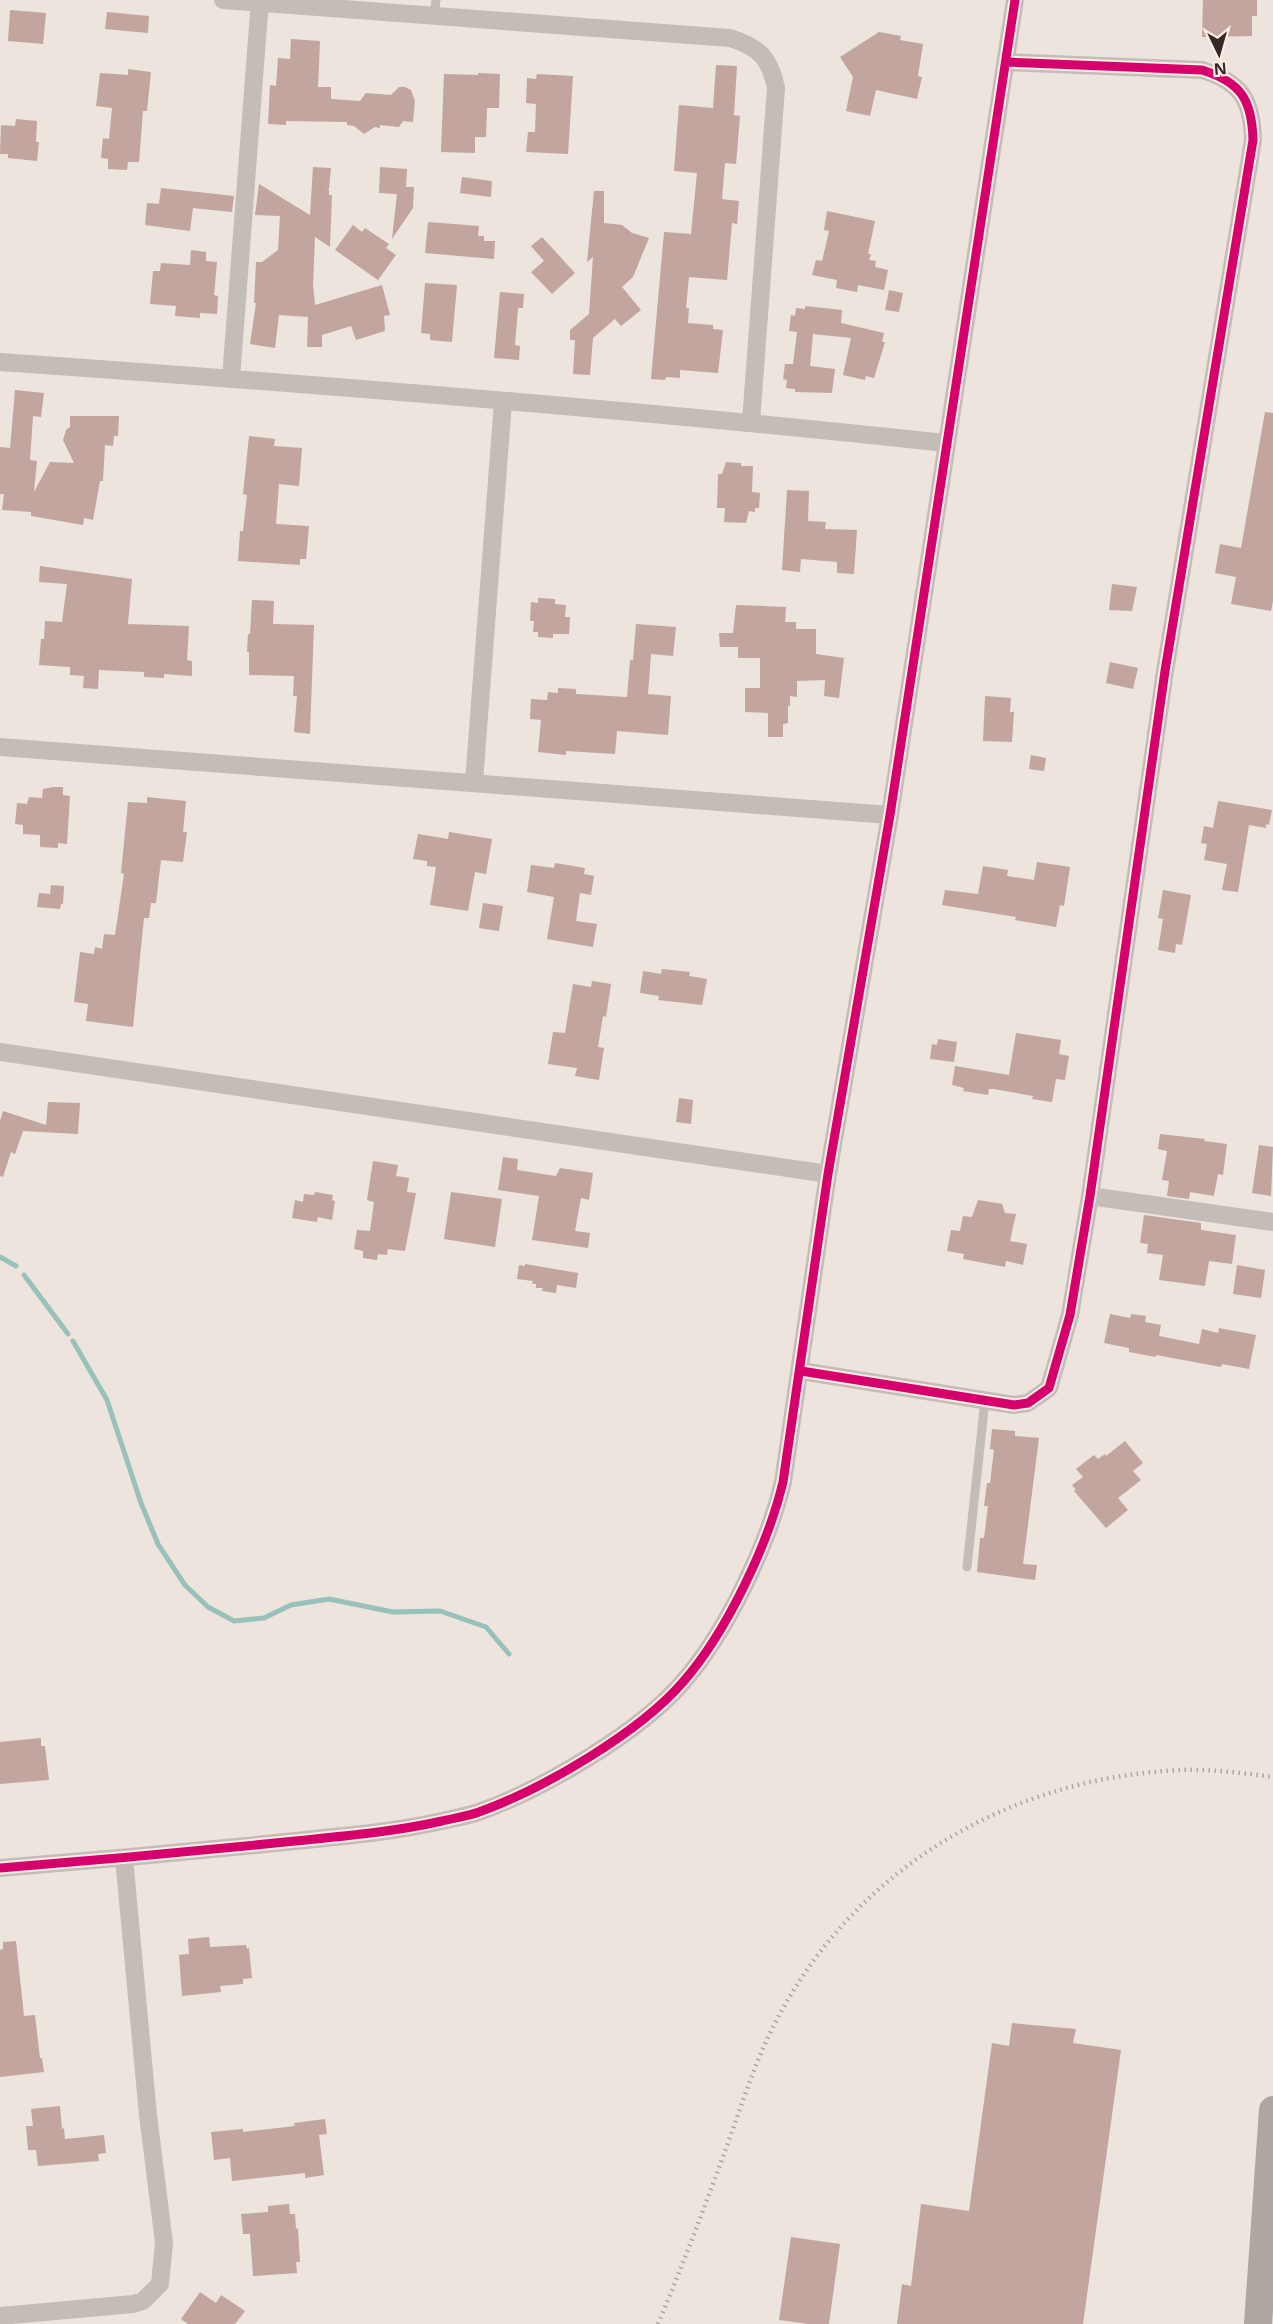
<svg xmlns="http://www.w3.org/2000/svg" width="1273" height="2324" font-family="'Noto Sans',sans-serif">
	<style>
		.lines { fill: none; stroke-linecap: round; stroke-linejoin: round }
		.stream { stroke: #99c0bb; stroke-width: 5 }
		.building { fill: #c1a59e }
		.service { stroke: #c4bcb7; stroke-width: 9 }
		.minor { stroke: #c4bcb7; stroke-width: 18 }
		.trunk { stroke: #afa6a2; stroke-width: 28 }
		.rail { stroke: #aca5a1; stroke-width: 4.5; stroke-dasharray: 1.5 4.5; stroke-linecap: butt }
		.cycleway-casing { stroke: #faede3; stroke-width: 13 }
		.cycleway { stroke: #d6006c; stroke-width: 9 }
	</style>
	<rect width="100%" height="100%" fill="#ece4dd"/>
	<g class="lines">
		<!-- stream -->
		<path class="stream" d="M0,1257L16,1266
			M24,1275L68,1334
			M73,1341L107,1400L141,1503L158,1544L185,1585L208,1607L234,1621L264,1618L291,1605L329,1599L393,1612L440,1611L486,1627L509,1654"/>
	</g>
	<!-- building -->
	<path class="building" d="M1203,0H1257V16H1252V36L1202,37Z
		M10,10L46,13L43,44L8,41Z
		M107,12L149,16L148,33L105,29Z
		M879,32L901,36L900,40L923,44L918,76L922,77L917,99L876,90L870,116L846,111L853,77L840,57Z
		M291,39L320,41L318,87H331V99L360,101L366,93L391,95L399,87H405L411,90L415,101L413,122L403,121L399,127L380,125V128L375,127L364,134L354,126L347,125V122L286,121V125L268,124L270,85L276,86L278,58L290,59Z
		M716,65L737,66L734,115L740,116L736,164L725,163L722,199L739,201L737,224L732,223L727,280L689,277L686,308H689L688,323L713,325V329L723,330L718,373L680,370V378L666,377L665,380L651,379L664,232L691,234L697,173L674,171L679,105L713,108Z
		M128,69L151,72L147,111H143L139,162H128L127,170L108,169V159L101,158L103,138L109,139L112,108L96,106L100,73L128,75Z
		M478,73L500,74L499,108H487L486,137H475V153L441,152L444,74L478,75Z
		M537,74L573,76L568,154L526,152L528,132H535L536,104L526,103L527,78L536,79Z
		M16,119L37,121L36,142H39L37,161L8,158V154H0L1,125L15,126Z
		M313,167L331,168L329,189H326L329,190V195H332L330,247L315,237L313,285L315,305L382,285L390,315L384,316L385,331L356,340L351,326L322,335V347H307L308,317L279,315L275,348L250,344L256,303H254L256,262H262L278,250L280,216L255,215L259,184L310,215Z
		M380,167L407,169L406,187H414L413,208L392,239L397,194L379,193Z
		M462,177L492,181L491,197L460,193Z
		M161,188L234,196L232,212L193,208L190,231L145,225L147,203L159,204Z
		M594,191H604V223L622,225L632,233L649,238L633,277L622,287L641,310L621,326L615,319L593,338L590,375L573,374L575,340H570V330L589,314L593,257L587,262Z
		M827,211L875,221L868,254H871L869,260L876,261L875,267L888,270L884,290L858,285L857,292L836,288L837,280L812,275L816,260L822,261L829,231L824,230Z
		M428,222L479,226L478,236H484V241H495L494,259L425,253Z
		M353,225L362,232L365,228L389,244L386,248L396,255L378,280L335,250Z
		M542,237L575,273L552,294L531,272L544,261L531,246Z
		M191,250L206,252V261L217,262L214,295L218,296L217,314L200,313V318L175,316L176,306L150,304L153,271H160L161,263L190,265Z
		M425,283L457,285L452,342L430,340V334L421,333Z
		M889,290L903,293L899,312L885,310Z
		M500,292L524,294L523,308H518L515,345L520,346L519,360L494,358Z
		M805,306L842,310L841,323L884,333L882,342H885L874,378L866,376L865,380L843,375L851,338L813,334L810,366L835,369L832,393L795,392V389L786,388L787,380L783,379L785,364H793L797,332L789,331L791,315L795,316L796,308L805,309Z
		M15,390L44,393L41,417L33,416L30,460L37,461L34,492L50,462L74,463L63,440L66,430L70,427V416H119L118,436H114L113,446L105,445L103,481H100L93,520L84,518L83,525L31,516V512L2,510L4,494H0V447L10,448Z
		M1265,412L1273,413V601L1271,611L1231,604L1236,577L1215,573L1220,544L1241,548Z
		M249,436L275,439L274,446L302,448L299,486L279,484L276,524L309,526L306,559H300V565L238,561L240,531H243L247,495L243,494Z
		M726,462L741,463V466H753L752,492L760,493L759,508H755V512L749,511L746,523L724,522L725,508H717L718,474H722Z
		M787,490L809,491L808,521L826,522L825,529L857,530L854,574L837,573V562L801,559L800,572L782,570Z
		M40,566L132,579L128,624L189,626L187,660L192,661V676L164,674V678L144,677V672L99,670L98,689L83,688L84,676L70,675V667L39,665L41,639H44L45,621L62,622L67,584L39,582Z
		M1112,584L1137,587L1132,611L1109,610Z
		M538,598L555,599V604L566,605L565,617H570L569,634H553V638L538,637V632H533L534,621H530L531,602L538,603Z
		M252,600L274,601L273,624L314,625L310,734L294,732L297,696H293L294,676L249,675V652H247L248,634H250Z
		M736,605L786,607L785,622H796V629H816V654L844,658L839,698L824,696L825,680L797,681V697L790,696V706H788V723L783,724V737H768V713L745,712V688H760V658H738V647H720L719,633H733Z
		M636,624L676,627L673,656L651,654L648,694L671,696L668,735L617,731L615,754L566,751V755L538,752L541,720L530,719L531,699L547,700L548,692L558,693V688L576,689V694L627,697L630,660H633Z
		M1110,662L1138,668L1133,689L1106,683Z
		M985,696L1011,698L1010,712H1014L1012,742L983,741Z
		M1031,755L1046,758L1044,771L1029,769Z
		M53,787H63V795L70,796L67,844L58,843V848L40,847V835L23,834V825L15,824L17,803L27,804L29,797L42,798L43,789Z
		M147,797L186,801L183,832H187L183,862L161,860L156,903H151L149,918H144L133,1027L86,1021L88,1004L74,1002L80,952L94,954L95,947L102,949L104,934L115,935L124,874L121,873L128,802L147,803Z
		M1218,801L1272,810L1269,825L1266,824V828L1249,825L1238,892L1222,890L1227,864L1204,860L1207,844L1201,843L1204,826L1213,828Z
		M449,832L492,839L486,874L475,872L468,911L430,905L436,867L427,866V861L413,859L418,834L448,839Z
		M1037,862L1070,867L1064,906L1060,905L1056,927L1015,920L1016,917L942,905L945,890L978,894L983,866L1008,870L1007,876L1034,880Z
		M555,863L585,868L584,874L594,876L591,895L580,893L576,921L597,924L593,947L547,939L554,897L527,892L531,865L554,868Z
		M51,885L64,886L63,904H61L60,909L37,907L39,893L50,894Z
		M1163,890L1191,895L1182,945L1176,944L1175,953L1158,950L1163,919L1158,918Z
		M483,903L503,906L499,931L479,928Z
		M662,969L690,972L689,976L707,979L702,1005L658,1000L659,996L640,993L643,971L661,974Z
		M592,981L611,984L606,1017L603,1016L598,1047L604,1048L599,1080L575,1076L577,1068L548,1064L553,1032L565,1033L573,984L591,987Z
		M1016,1033L1061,1040L1059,1054L1069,1056L1065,1080L1056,1079L1052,1102L1032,1099L1033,1096L994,1089H989L988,1095L963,1091L964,1088L952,1085L955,1066L1009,1075Z
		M938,1039L957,1042L954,1062L930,1059L932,1044L937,1045Z
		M679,1098L693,1100L691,1124L676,1122Z
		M48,1102L80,1103L78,1134L23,1131L15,1154L11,1152L3,1177L0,1176V1121L3,1111L46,1125Z
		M1160,1134L1205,1139L1204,1141L1227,1144L1223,1175L1218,1174L1214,1196L1190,1192L1189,1199L1167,1196L1169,1181L1162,1180L1167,1151L1158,1149Z
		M1259,1145L1273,1147L1271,1196L1252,1193Z
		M503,1157L518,1159L517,1170L556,1176L560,1168L593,1173L589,1200L581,1198L575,1231L590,1233L588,1248L532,1240L539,1196L498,1190Z
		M373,1161L398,1165L396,1176L409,1178L407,1192L416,1193L405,1251L388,1249L387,1255L378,1254L377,1260L363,1258V1251L354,1249L357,1230L370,1231L374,1202L367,1200Z
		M315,1192L333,1195L332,1200L335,1201L332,1220L318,1217L317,1222L292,1218L295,1200L303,1202L304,1194L314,1195Z
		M451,1192L502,1199L495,1247L444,1239Z
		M978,1200L1002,1204L1005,1213L1016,1214L1010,1241L1027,1244L1023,1265L1006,1261L1005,1267L989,1264L963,1259L964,1254L947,1251L951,1230L960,1231L963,1216L972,1217Z
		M1144,1215L1201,1223V1230L1236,1235L1232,1264L1209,1261L1205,1286L1159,1280L1163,1255L1147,1253L1148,1244L1140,1243Z
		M525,1264L578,1273L576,1288L557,1285L556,1293L542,1291L543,1288H536V1284H532L533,1281L517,1279L519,1265L525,1266Z
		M1237,1265L1265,1270L1261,1298L1233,1294Z
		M1110,1314L1130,1318L1131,1314L1146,1316L1145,1322L1161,1325L1159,1336L1199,1344L1202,1329L1218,1333L1219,1328L1256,1335L1249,1369L1222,1364L1221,1367L1156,1355V1357L1129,1352V1348L1104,1343Z
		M992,1429L1015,1431V1436L1039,1438L1023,1564L1037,1565L1035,1580L977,1572L980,1538H984L988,1506H984L987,1483H990L994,1450L990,1449Z
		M1125,1441L1143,1463L1133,1471L1141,1480L1118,1498L1128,1510L1106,1528L1074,1491L1076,1490L1072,1485L1083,1477L1076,1469L1094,1455L1098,1459L1105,1454L1106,1456Z
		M41,1738V1746H45L49,1780L0,1784V1742Z
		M209,1937L210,1947L246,1945L247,1949L249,1948L252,1978L243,1979V1984L220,1986L221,1992L182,1996L179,1955L189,1954L188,1939Z
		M16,1941L24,2016L35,2015L40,2058H42L44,2072L0,2077V1950L3,1949V1942Z
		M1012,2023L1076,2029L1073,2043L1121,2050L1083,2324H897L902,2284L911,2286L921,2204L969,2211L992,2043L1009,2046Z
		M60,2106L62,2129L64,2128L65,2139L104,2135L106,2153L98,2154L99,2161L38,2166L36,2150H28L26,2126H33L31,2109Z
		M325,2119L327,2134L319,2135L324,2175L305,2178V2173L232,2181L230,2158L214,2160L211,2132L243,2129V2132L295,2126L294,2123Z
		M289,2204L290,2214H295L296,2229L298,2228L300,2262H296L297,2273L253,2276L250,2234H243L241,2214L268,2212V2206Z
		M791,2237L840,2244L829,2324H809L779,2320Z
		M200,2292L216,2303L221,2295L245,2311L235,2324H188L181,2319Z"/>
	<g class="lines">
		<!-- service -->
		<path class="service" d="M434,16L436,0
			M967,1567L985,1400"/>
		<!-- minor -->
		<path class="minor" d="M223,0L730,38C759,47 770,58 776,88L751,422
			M0,362C315,384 631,409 945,443
			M231,378L260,0
			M0,747L890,815
			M474,782L503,402
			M0,1052L828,1174
			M1090,1196L1273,1222
			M801,1371L1014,1405L1028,1403L1049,1388L1070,1315L1090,1196L1165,671L1253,140C1252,100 1241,82 1202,70L1006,62
			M0,1868C99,1860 197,1851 295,1841C345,1836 393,1832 442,1821C454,1818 468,1816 479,1812C543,1789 639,1733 683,1682C726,1633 768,1545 783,1482L828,1174L890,815L1015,0
			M0,2316L133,2304L143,2301L160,2284L164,2243L148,2115L124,1858"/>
		<!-- trunk -->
		<path class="trunk" d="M1258,2324L1273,2110"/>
		<!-- rail -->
		<path class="rail" d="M658,2324C683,2264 706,2204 728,2143C742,2104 754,2065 773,2027C852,1870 1007,1778 1181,1770C1212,1769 1243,1773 1273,1777"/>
		<!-- cycleway casing -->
		<g class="cycleway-casing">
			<path id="cycleway" d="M801,1371L1014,1405L1028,1403L1049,1388L1070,1315L1090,1196L1165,671L1253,140C1252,100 1241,82 1202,70L1006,62
				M0,1868C99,1860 197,1851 295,1841C345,1836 393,1832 442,1821C454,1818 468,1816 479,1812C543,1789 639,1733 683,1682C726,1633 768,1545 783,1482L828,1174L890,815L1015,0"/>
		</g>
		<!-- cycleway -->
		<use href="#cycleway" class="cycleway"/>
	</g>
	<!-- north arrow -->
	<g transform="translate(1219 54) rotate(175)" stroke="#faede3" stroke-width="4.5" paint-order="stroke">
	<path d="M0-4.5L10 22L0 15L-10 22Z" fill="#352925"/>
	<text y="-9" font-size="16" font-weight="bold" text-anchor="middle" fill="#352925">N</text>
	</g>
</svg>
